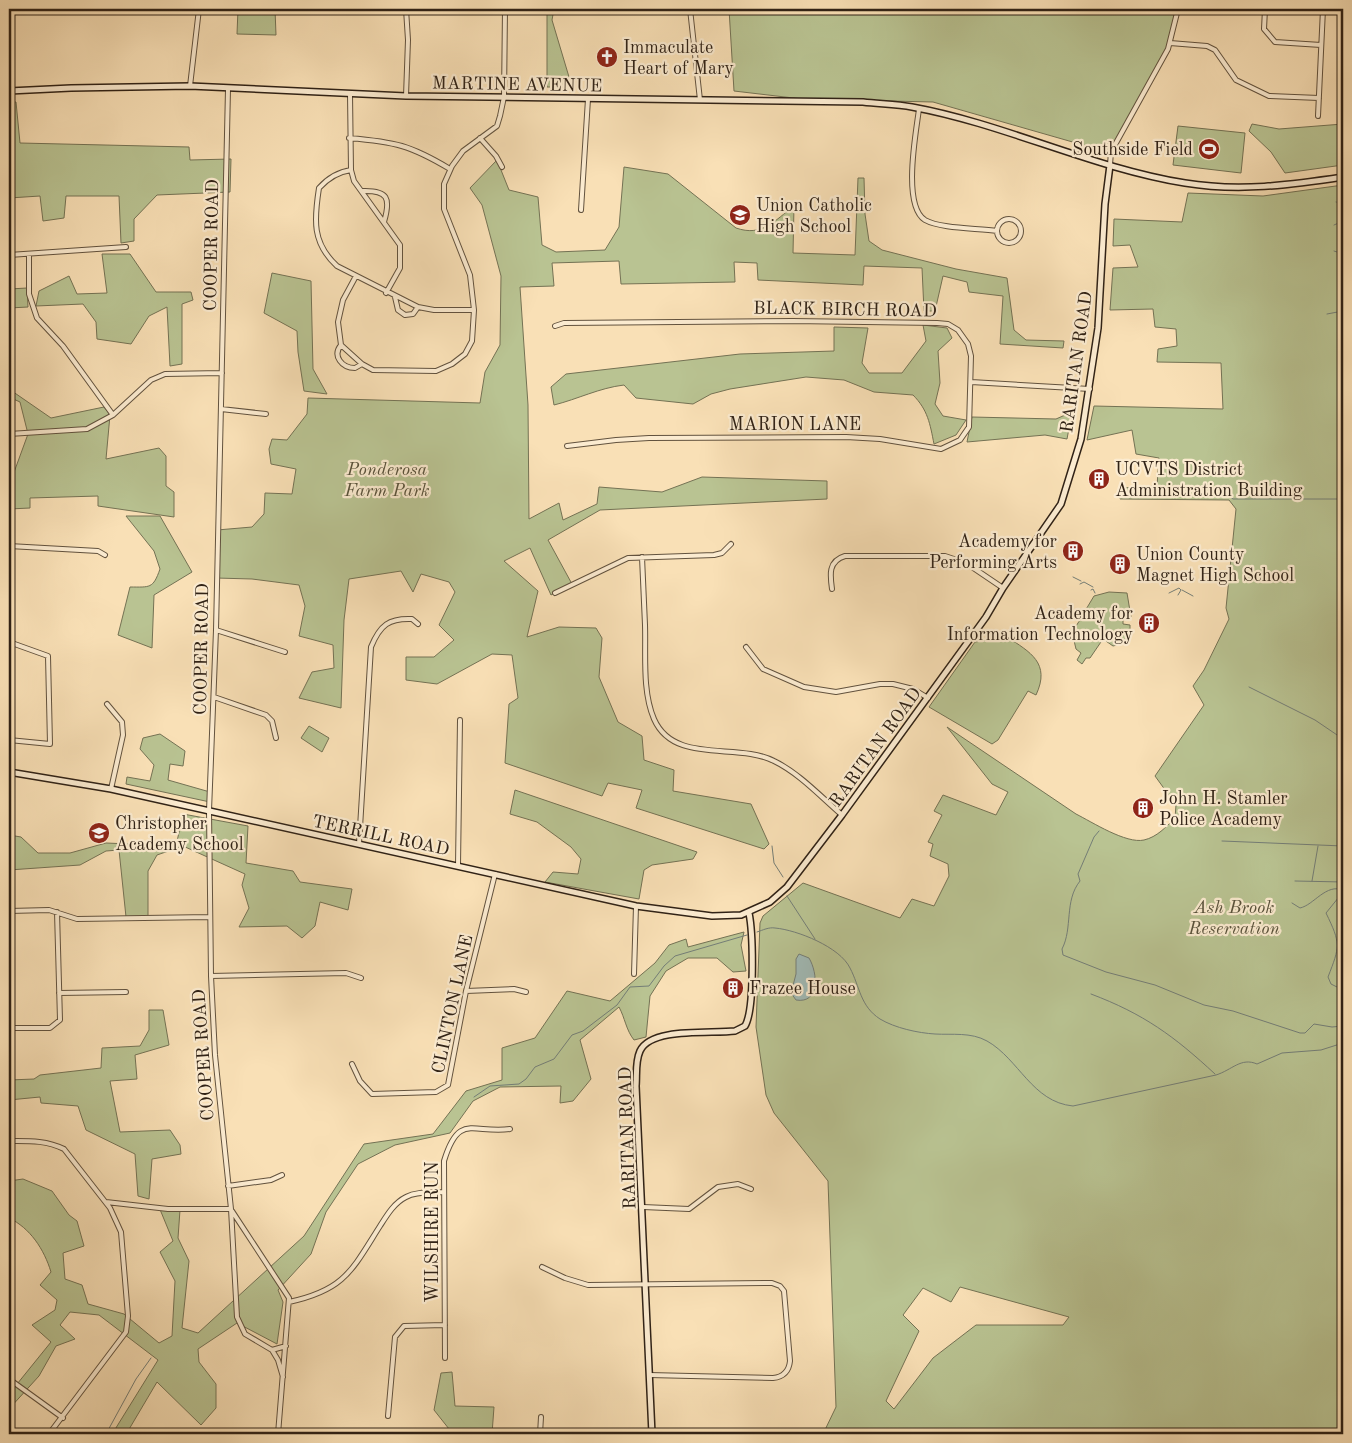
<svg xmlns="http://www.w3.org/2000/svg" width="1352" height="1443" font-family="'Old Standard TT',serif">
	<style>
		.green { fill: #b9c392; stroke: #747254; fill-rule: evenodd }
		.water { fill: #a1bbb7; stroke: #747e77 }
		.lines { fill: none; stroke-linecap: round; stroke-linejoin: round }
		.stream { stroke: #747e77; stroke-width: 1 }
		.street-casing { stroke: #62523e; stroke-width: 6 }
		.secondary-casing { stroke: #302216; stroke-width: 8 }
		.street { stroke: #fbebd0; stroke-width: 4 }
		.secondary { stroke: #fbebd0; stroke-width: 5 }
		.labels { text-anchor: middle; stroke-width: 4.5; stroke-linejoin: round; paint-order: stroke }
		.poi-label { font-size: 18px; fill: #302216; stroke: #fbebd0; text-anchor: start }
		.street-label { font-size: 18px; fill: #302216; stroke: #fbebd0 }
		.park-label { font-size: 18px; font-style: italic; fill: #59523b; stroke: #fbebd0 }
	</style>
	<rect width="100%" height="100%" fill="#f9e0b6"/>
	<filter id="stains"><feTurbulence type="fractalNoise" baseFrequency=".004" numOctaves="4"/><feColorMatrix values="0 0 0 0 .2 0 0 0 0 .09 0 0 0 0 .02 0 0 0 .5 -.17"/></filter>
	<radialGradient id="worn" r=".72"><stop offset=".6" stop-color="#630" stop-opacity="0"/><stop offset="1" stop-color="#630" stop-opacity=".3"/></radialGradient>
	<!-- green -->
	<path class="green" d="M238,9H275L276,35L237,34Z
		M547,9H554L552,20L572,87H547Z
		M729,9H1176L1167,54L1111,153L933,102L802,99L734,91Z
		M9,102H16L20,143L189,147L190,160L231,159L230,192L157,195L134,219V241L121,243L119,196H66L64,218L43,221L40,196L9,198Z
		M1252,124L1279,129L1343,124V165L1285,173L1271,152L1249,131Z
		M1178,126L1245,133L1241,173L1173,165Z
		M497,160L509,190L538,197L542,245L556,252L605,250L619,227L624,167L668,174L736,228C762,237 774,221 794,206L793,253L855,255L858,178H864L865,214L869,241L882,250L956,269L1007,278L1014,330L1026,340L1064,341L1063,348L1000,344L1003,296L969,292L967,282L943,276L935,311H924L922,268L864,266L863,285L758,280L757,263L734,262L735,282L621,284L619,261L552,263L554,286L520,287L528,405L529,519L559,503L563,520L597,504L599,487L662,492L702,477L827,481V499L600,510L548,540L572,584L551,595L530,548L504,561L538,591L527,637L559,627L596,628L602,638L599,677L618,722L642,736L644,760L674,770L673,791L751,804L769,844L764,849L636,808L642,790L608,783L602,796L505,763L509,704L518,698L512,655L492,654L437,684L406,680V657H434L454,640L439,625L455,592L449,582L421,574L413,592L401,571L349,579L344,620L341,708L299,698L312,672L334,668L333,645L299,636L305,606L299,585L252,579L216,578L217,530L252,527L264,514L265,493L292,494L296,469L271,464L269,449L272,439L287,440L307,414L308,398L480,403L485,372L500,345L501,276L482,205L470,188Z
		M1343,185V1434H823L836,1407L828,1181L774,1113L766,1095L756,1027L760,923L763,916L803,883L900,918L912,899L934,906L949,876L948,864L930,856L933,844L928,842L942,815L934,811L943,795L996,815L1008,792L992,784L947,727L1076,814C1092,822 1126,844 1144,840C1157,837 1166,827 1175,818L1176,805L1155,776L1204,705L1193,686L1204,670L1229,619L1226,608L1236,509L1229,500L1120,499L1122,488L1157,486L1159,458L1136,454L1132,430L1087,440L1094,406L1223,409L1221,363L1157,362L1158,349L1177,346L1176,329L1155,327L1153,309L1110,310L1113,268L1138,267L1130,245L1113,246L1114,219L1182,222L1188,193L1263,196ZM960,1287L1069,1317L1063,1325H976L933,1358L894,1409L886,1401L919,1331L903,1315L923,1288L951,1302Z
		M102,254H130L156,292H191L193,300L182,304V364L170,366L167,307L149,316L131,344L97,339L96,322L83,304L36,306L39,291L69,276L77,294L107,293Z
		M272,273L311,281L313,369L327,394L304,391L298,352L297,331L264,313Z
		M27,288L28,307L9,308V289Z
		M923,325L947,328L952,338L938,351L940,383L935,404L943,416L966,420L956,435L934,444C930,424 928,410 913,395L874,392L844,380L806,377L730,389L711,394L693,404L636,398L624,385C599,388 578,399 554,405L551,387L566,374L740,354L834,351V327L868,328L862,363L869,373H902L926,341Z
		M9,389L51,418L104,407L110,415L106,459L159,448L166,456V486L174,492V517L98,506V496L30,498V508L9,509V486L28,434L20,402L9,397Z
		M1072,412L1067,439L1045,435L967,442L972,417L1056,419Z
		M126,516H160L192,572L154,595L152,648L118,635L130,587C150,587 153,589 160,569L154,551Z
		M1109,592L1127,593L1131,617L1123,619V624L1130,625V634H1126L1125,643L1113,646L1103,639L1090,658H1086L1082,664L1077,660L1081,653L1076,649L1072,632L1082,617L1086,619L1089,614L1085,611L1094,596Z
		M1007,637C1030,652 1051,663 1036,695L1028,691L998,740L992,744L929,707L975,642Z
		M309,726L329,738L322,752L301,738Z
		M160,734L185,751L183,766L170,764L168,780L210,792V802L126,784L127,777L150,781L154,765L140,749L143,738Z
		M515,790L697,852L693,859L652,865L644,870L639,899L545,882L553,872L578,874L581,859L571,847L537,822L510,814Z
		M183,814L248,826L246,863L293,871L300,882L352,889L348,910L320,902L315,926L302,938L287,926L239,927L249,908L242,885L245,874L183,846L157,855L148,871V918L126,917L119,850L106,851L80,865L9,870V835L21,837L38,853H70L106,843L176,846Z
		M744,932L741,945L746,971L733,972L717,958H688L666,971L650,996L646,1037L634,1040C626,1030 625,1018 619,1007L580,1040L591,1079L573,1101L560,1103L561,1086L500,1087L473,1101L450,1133L395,1145L358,1164L326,1212L311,1254L278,1290L283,1302L277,1344L237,1323L198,1349L199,1362L216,1384V1408L201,1425L157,1382L128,1431L134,1434H107L114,1431L158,1360L99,1315L70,1312L60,1325L75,1339L56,1346L39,1376L9,1409V1394L51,1342L32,1325L55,1310L57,1300L40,1285L51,1272C44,1249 30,1228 9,1218V1181L23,1179L52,1191L69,1215L77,1221L84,1246L63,1253L65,1279L82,1285L88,1304L124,1314L159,1343L172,1336L175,1281L160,1252L173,1241L159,1207L180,1210L178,1238L189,1261L182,1328L198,1333L304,1236L364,1144L433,1134L466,1091L502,1080V1048L535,1038L567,991L610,1001L655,963L669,945L686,939L688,947Z
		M149,1010H163L169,1045L135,1055L137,1079L110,1081L120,1132L170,1130L180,1145L181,1154L152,1159L149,1199L138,1196L135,1154L86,1130L78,1106L41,1103L40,1097L9,1100V1080L34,1079L40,1075L101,1068L102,1048L140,1046L149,1030Z
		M452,1372L455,1406L494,1407L492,1434H453L434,1410L441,1373Z"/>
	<!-- water -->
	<path class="water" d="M799,954L809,958C818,973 820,1004 796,1000L791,993L796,974V959Z"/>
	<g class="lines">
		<!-- stream -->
		<path class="stream" d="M1336,202L1343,203
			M1334,225L1343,221
			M1334,251L1343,254
			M1327,314L1343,311
			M1226,485V494L1233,499H1343
			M1073,577L1081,581
			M1080,584L1084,582L1093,587
			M1091,590L1093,589L1095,593
			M1182,590L1193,596
			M1169,593L1179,588L1181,590L1178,595
			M1249,687L1315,720L1343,739
			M1099,831L1094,837L1078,874L1080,881C1064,901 1073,928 1062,949L1063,955L1106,972L1155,985L1204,1005L1233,1011L1300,1033H1305L1314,1024L1332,1027L1343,1026
			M1222,841L1343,846
			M772,846L774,863L783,877
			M1295,881L1343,882
			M1312,881L1318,846
			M1343,892L1326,913C1341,944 1340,946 1328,977L1331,984L1343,990
			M787,896L815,939
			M1292,903L1300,908C1314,905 1326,883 1343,890
			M757,932C763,930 769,927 775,928C797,930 840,947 850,968C860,987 860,1006 880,1019C895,1028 918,1033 935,1034C952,1035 971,1032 987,1041C1019,1059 1032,1102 1073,1106L1216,1075C1232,1070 1241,1057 1257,1064L1282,1053L1321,1050L1343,1043
			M1091,994C1144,1014 1174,1036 1215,1074
			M1343,1030L1341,1034L1343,1040
			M474,1097L490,1086L519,1084L526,1079L535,1067L554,1059L572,1035L583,1031L617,1005L630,987L649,986L664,966L675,956L747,935
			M106,1434L136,1379L151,1358"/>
		<!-- street casing -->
		<g class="street-casing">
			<path id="street" d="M406,9L408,40L406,96
				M690,9L700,100
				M1265,9L1264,29L1275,42L1321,45
				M1170,43L1207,46L1215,50L1236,80L1269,96L1319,98
				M190,86L199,9
				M228,89L216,630L209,811L211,976L215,1055L231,1209L237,1317L245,1334L272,1350L278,1360L283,1377
				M350,94L351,170L354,181L400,245V268L386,293
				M919,109C916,133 902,205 925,220C941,229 978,228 997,231
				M1318,116L1323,9
				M349,138C395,142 410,145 450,169
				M480,138L496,156L502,167
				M1110,165L1111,152L1168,49L1178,9
				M351,170C337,172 328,178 319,188C314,220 312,243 337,266L418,307L434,310H474
				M362,191C388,190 391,198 384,222
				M581,210L588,99
				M997 231a12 12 0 1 1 24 0a12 12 0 1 1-24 0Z
				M29,254V294L37,318L63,346L113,415
				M9,255L126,247
				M356,276L343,300L338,322L341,345L362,364L373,370L436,371L452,364L465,354L472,341L474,310L470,275L444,209V184L452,166L463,151L497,126L500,116L504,97L505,9
				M395,297L398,310L405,315L413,314L418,307
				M555,326L564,323L792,321L937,323L948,324L958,330L968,344L971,356L969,427L960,440L941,449L880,439L846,437L649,438L616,440L567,446
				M341,345C332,356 342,368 355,368L362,364
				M971,382L1090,389
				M221,409L266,414
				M9,434L87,429L113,415L151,380L165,374L222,373
				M9,546L98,551L105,555
				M642,557C643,579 644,602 645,625C646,654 642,691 654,719C674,765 737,742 774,761C799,773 821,797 842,815
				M832,589C830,575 828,561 845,556H945L966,563L1003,588
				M555,593L628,558L714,555L722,553L731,544
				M216,630L285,652
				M9,642L48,656L50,744L9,740
				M746,647L763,669L804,687L836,692L880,684H893L913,689L928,698
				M214,697L266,715L272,721L276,738
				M107,704L122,722L123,735L111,789
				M359,844L371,647C380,625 389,618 412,619L418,624
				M458,866L460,720
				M9,911L49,910L77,919L210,917
				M634,974L636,906
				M211,976L346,973L361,978
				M466,991L514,989L526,992
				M59,993L126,992
				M9,1028H50L60,1020L57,912
				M352,1064L360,1081L372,1094L436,1092L448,1085L466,991L495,874
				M9,1141C28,1141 46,1140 64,1149L110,1208L121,1232L128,1316L126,1332L49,1434
				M228,1186L271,1180L282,1175
				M106,1202L168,1209H231
				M643,1207L689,1209L718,1187L738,1184L751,1189
				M232,1211L289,1298L278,1434
				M542,1267L565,1278L588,1285L772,1283L780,1286L784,1291L790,1361C789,1371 783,1377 773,1378L649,1375
				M9,1268V1284
				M289,1302C345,1290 352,1270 380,1226C387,1215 394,1203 406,1197C417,1191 432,1193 444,1192
				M272,1350L286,1346
				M445,1358L444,1161C459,1112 473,1134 510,1129
				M9,1379L63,1418
				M388,1416L395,1337L404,1326L445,1325
				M540,1434L541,1417"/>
		</g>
		<!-- secondary casing -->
		<g class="secondary-casing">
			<path id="secondary" d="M9,91L71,88L190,86L406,96L863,102C879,104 896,104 912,107C1005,124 1092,168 1185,183C1239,192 1290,185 1343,177
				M9,772L111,789L636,906L712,916L741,915L770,902L787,887L842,815L986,617L1003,588L1061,504L1081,439L1098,328L1105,204L1110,165
				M652,1434L636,1086C637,1075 635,1062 640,1051C651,1027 711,1034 735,1031L745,1026C755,1009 753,933 749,913"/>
		</g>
		<!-- street -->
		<use href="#street" class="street"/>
		<!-- secondary -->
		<use href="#secondary" class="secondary"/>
	</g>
	<!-- icons -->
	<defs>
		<g id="church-disc" transform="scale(1.125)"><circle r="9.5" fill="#8f2418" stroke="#fbebd0"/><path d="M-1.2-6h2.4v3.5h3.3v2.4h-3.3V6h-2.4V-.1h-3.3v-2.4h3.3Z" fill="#fff"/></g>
		<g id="stadium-disc" transform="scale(1.125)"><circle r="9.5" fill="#8f2418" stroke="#fbebd0"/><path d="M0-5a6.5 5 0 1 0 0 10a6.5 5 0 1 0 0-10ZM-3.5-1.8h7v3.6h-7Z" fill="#fff"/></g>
		<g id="school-disc" transform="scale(1.125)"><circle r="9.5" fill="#8f2418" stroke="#fbebd0"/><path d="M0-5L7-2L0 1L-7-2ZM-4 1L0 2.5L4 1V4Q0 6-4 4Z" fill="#fff"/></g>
		<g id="building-disc" transform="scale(1.125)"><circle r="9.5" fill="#8f2418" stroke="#fbebd0"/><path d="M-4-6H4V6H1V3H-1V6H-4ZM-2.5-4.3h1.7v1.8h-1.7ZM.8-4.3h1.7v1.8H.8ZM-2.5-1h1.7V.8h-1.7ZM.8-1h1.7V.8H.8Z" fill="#fff"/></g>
	</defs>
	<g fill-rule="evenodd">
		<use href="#church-disc" x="607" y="57"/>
		<use href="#stadium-disc" x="1209" y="149"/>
		<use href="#school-disc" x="740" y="215"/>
		<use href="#building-disc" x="1099" y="479"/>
		<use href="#building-disc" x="1073" y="551"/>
		<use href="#building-disc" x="1120" y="564"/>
		<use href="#building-disc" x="1149" y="623"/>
		<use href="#building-disc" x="1143" y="808"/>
		<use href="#school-disc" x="99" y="833"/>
		<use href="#building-disc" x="733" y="988"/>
	</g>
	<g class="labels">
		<!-- poi labels -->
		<g class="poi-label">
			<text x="623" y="53">Immaculate<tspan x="623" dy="21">Heart of Mary</tspan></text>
			<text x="1193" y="155" text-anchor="end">Southside Field</text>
			<text x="756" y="211">Union Catholic<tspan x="756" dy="21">High School</tspan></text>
			<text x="1115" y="475">UCVTS District<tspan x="1115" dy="21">Administration Building</tspan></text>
			<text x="1057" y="547" text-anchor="end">Academy for<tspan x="1057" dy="21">Performing Arts</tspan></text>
			<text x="1136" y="560">Union County<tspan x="1136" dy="21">Magnet High School</tspan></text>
			<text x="1133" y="619" text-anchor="end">Academy for<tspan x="1133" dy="21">Information Technology</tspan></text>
			<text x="1159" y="804">John H. Stamler<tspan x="1159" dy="21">Police Academy</tspan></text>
			<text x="115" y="829">Christopher<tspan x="115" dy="21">Academy School</tspan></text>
			<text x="749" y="994">Frazee House</text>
		</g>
		<!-- street labels -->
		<g class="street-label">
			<text transform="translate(517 84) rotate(1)" y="6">MARTINE AVENUE</text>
			<text transform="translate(211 245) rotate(-89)" y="6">COOPER ROAD</text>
			<text transform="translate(845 309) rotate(1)" y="6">BLACK BIRCH ROAD</text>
			<text transform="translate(1076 362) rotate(-82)" y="6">RARITAN ROAD</text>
			<text x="795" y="430">MARION LANE</text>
			<text transform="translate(201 649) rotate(-89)" y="6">COOPER ROAD</text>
			<text transform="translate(875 747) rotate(-54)" y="6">RARITAN ROAD</text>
			<text transform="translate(381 835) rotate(12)" y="6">TERRILL ROAD</text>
			<text transform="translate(452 1004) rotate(-78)" y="6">CLINTON LANE</text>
			<text transform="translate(203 1055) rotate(-94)" y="6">COOPER ROAD</text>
			<text transform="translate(627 1138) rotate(-92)" y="6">RARITAN ROAD</text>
			<text transform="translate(432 1232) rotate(-90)" y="6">WILSHIRE RUN</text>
		</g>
		<!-- park labels -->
		<g class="park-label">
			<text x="387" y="475">Ponderosa<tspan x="387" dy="21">Farm Park</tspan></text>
			<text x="1234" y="913">Ash Brook<tspan x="1234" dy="21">Reservation</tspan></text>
		</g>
	</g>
	<!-- margin -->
	<rect width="1352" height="1443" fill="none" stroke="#f9e0b6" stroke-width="30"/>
	<rect x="10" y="10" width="1332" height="1423" fill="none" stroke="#302216" stroke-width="2.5"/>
	<rect x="15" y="15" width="1322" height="1413" fill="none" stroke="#302216"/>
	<rect width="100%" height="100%" filter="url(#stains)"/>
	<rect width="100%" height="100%" fill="url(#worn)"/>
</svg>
